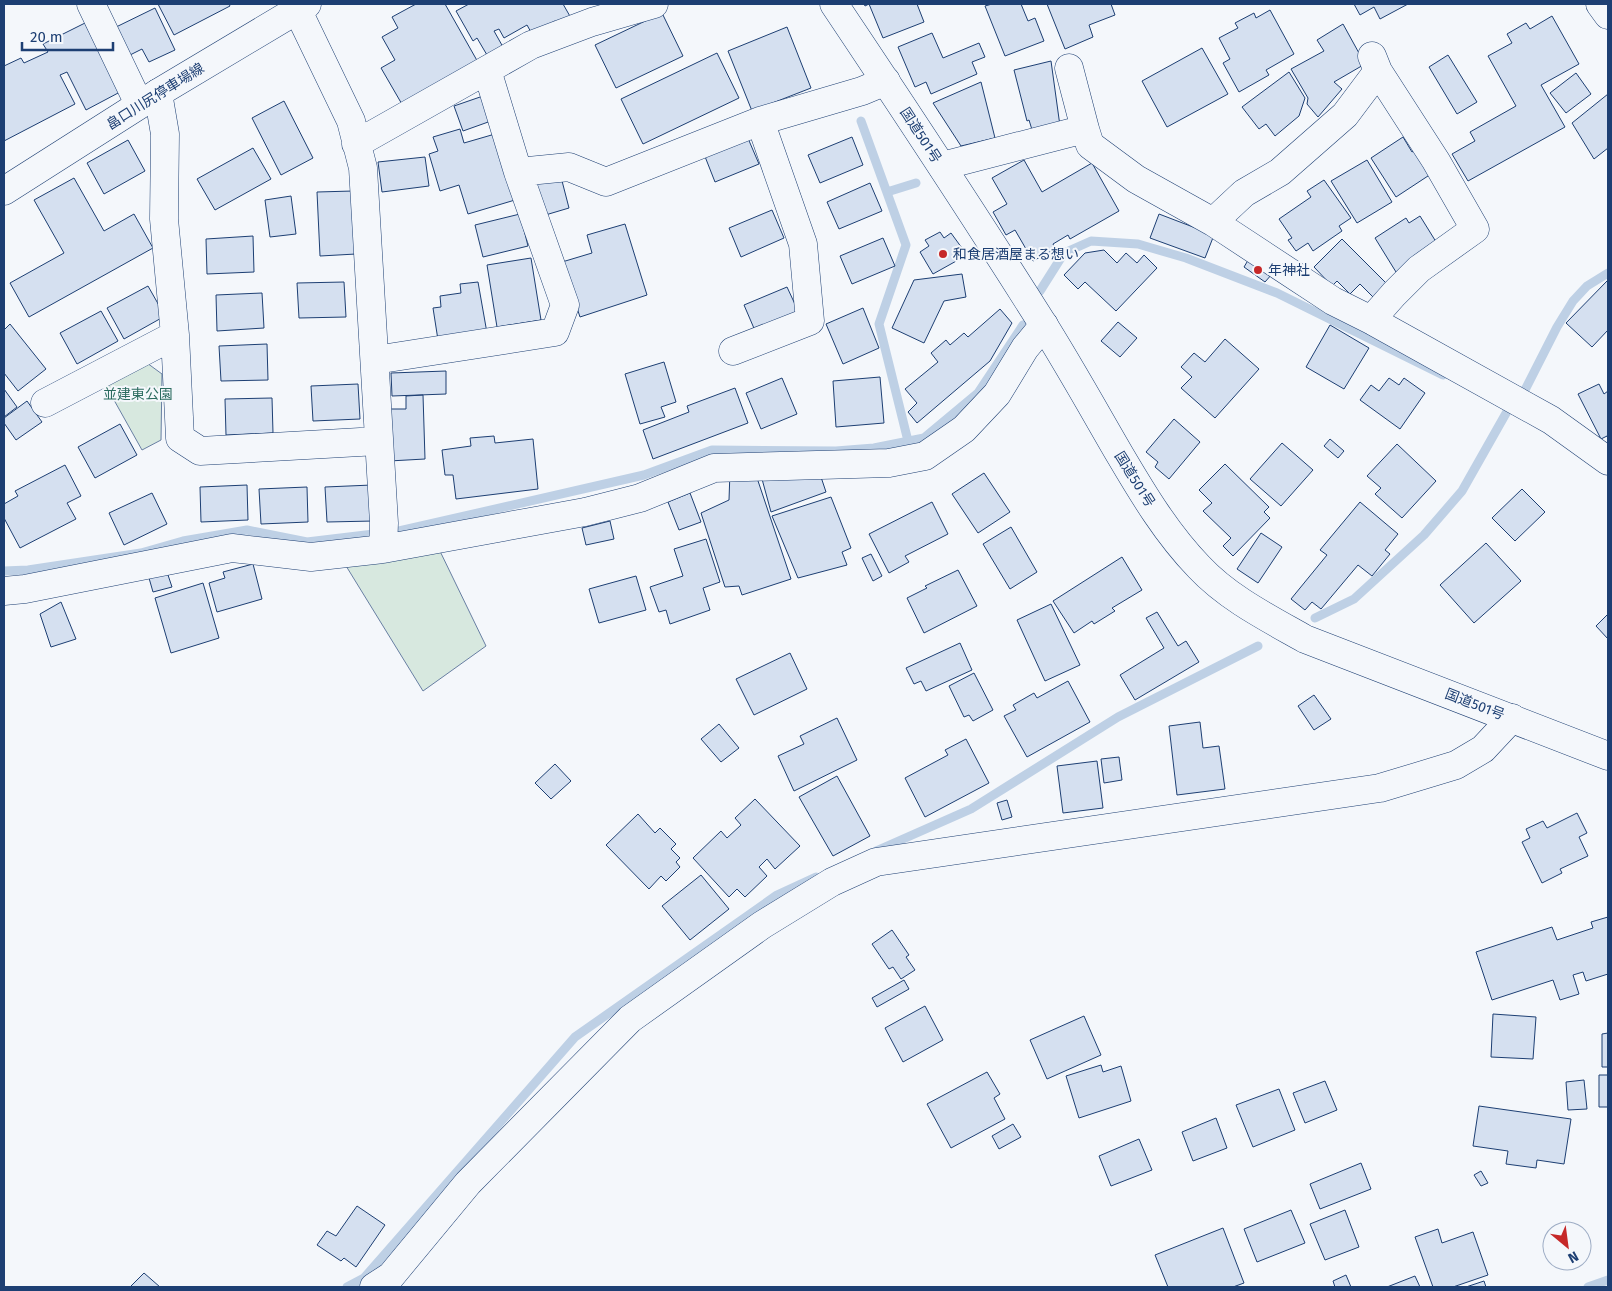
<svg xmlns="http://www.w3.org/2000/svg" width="1612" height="1291" font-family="'Fira Sans','Noto Sans JP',sans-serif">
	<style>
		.green { fill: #d7e8df; stroke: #687fa3 }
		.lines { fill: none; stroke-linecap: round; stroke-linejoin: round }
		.stream { stroke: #bed0e5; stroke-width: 9 }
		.building { fill: #d5e0f0; stroke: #1d3f73 }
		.street-casing { stroke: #1d3f73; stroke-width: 29 }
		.secondary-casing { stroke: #1d3f73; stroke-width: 29 }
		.highway-casing { stroke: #1d3f73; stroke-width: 29 }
		.street { stroke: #f4f7fb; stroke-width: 28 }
		.secondary { stroke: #f4f7fb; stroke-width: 28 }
		.highway { stroke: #f4f7fb; stroke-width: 28 }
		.poi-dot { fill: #c62828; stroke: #f4f7fb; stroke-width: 2 }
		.labels { text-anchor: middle; stroke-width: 4; stroke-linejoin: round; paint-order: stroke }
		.street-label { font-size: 14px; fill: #1d3f73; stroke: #f4f7fb }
		.poi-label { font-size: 14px; fill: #1d3f73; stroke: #f4f7fb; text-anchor: start }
		.park-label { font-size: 14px; fill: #2c6c60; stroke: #f4f7fb }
	</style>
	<rect width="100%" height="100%" fill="#f4f7fb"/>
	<!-- green -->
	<path class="green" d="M147,363L162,374L161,440L142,450L105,384Z
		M437,545L486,646L423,691L343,561Z"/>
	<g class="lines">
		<!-- stream -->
		<path class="stream" d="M861,121L906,245L879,324L908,441
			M887,192L916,183
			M1040,291L1064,253L1091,241L1138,244L1186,258L1277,293L1443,375
			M4,571L28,570L141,553L183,541L247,530L307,542L399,531L644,475L712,450L836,451L874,448L924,438L978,393L1023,325
			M1315,618L1354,599L1424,535L1462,491L1509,408L1526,388L1557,327L1573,301L1587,286L1608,273
			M876,851L971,809L1118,717L1258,646
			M347,1287L364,1278L575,1037L777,895L816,877
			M1588,1287L1608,1280"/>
	</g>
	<!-- building -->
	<path class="building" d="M158,4H229L230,6L174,35Z
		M416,4H445L479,64L403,106L381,68L395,60L382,37L398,28L392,17Z
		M469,4H563L571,18L557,25L555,21L532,34L527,25L504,38L499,29L494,31L503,47L487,55L477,38L473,41L456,11Z
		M864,4H917L924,22L883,38L869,4L865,6Z
		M992,4H1021L1028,21L1035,18L1044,41L1005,56L985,6Z
		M1047,4H1111L1115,15L1089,25L1093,37L1065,49Z
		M1354,4H1408L1380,19L1374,7L1360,15Z
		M155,8L175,50L149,62L142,49L126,57L112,29Z
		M1270,10L1294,54L1266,70L1269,75L1239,92L1223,63L1230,59L1219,38L1238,28L1235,23L1254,13L1256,18Z
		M662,13L683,56L616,88L595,45Z
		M1552,16L1579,64L1541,85L1565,127L1468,181L1452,154L1475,141L1470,132L1516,106L1488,56L1512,43L1507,34L1526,23L1530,29Z
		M85,23L120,92L86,110L67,72L60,75L75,104L4,141V66L21,58L24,63L48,52L43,44Z
		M1343,24L1365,64L1334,82L1342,89L1318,117L1307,104L1308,98L1291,69L1324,51L1317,40Z
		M787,27L811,88L752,111L728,51Z
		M932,33L943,58L979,43L985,57L972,62L977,74L931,94L926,82L915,87L898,47Z
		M1202,48L1228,94L1167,127L1142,81Z
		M717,53L739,98L643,144L621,99Z
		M1448,55L1477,102L1457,114L1429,67Z
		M1051,61L1060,126L1033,133L1029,120L1027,121L1014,70Z
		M1289,72L1305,98L1299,116L1275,136L1266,124L1259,129L1242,107Z
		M1576,73L1591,94L1566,113L1550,93Z
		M981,82L995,138L961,146L933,103Z
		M1608,94V148L1594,159L1572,123Z
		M483,96L491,121L463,131L454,106Z
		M284,101L313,158L281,175L252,118Z
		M460,129L464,143L495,134L515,200L468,214L459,185L440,191L429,154L438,151L433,137Z
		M747,136L759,164L715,182L704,154Z
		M852,137L863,165L820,183L808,155Z
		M1403,137L1412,152L1415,150L1431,174L1396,197L1371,158Z
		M128,140L145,171L104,194L87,163Z
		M253,148L271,179L215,210L197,179Z
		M425,157L429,186L382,192L378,162Z
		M1024,160L1042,192L1092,163L1119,211L1070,239L1068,235L1053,244L1055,249L1033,261L1015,230L1006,235L993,212L1007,204L992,178Z
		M1367,160L1392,202L1357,223L1331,181Z
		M561,177L569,208L542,216L533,184Z
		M74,178L104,231L134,214L153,248L29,317L10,283L64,253L34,200Z
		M1324,180L1351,218L1339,226L1342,231L1313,251L1308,243L1296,251L1288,240L1292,238L1279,219L1311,197L1307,191Z
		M870,183L882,211L839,229L827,202Z
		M353,191L356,254L320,256L317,192Z
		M291,196L296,234L270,237L265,200Z
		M772,210L784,238L741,257L729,228Z
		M520,214L528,246L483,257L475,225Z
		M1159,214L1214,235L1205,258L1150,238Z
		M1420,216L1438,245L1396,272L1375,238L1406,218L1409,223Z
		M625,224L647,295L580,317L562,262L592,253L587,235Z
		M940,232L944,238L951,233L967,255L933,274L920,252L929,246L925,240Z
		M253,236L254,272L207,274L206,239Z
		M883,238L895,266L852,284L840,256Z
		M1342,239L1388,285L1375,299L1360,284L1350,294L1337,281L1332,286L1314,267Z
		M1104,250L1117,263L1126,253L1137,263L1144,255L1157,268L1116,311L1085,282L1078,289L1064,275L1085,253Z
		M1250,257L1272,274L1265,282L1244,267Z
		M531,258L541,320L497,327L487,265Z
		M962,274L966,297L944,301L924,343L892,328L914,280Z
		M1608,280V330L1592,347L1566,323Z
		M344,282L346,317L299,318L297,283Z
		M478,282L487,333L438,340L433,308L441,307L440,296L461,293L460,284Z
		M148,286L165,316L124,339L107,308Z
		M787,287L800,315L756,333L744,305Z
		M262,293L264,328L217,331L216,295Z
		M863,308L879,348L843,364L826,324Z
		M1000,309L1012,323L990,361L917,423L908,412L917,403L905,389L938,362L931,353L946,340L950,345L964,333L968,337Z
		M101,311L118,341L77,364L60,333Z
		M1118,322L1137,338L1120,357L1101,341Z
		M10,324L46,369L18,391L4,373V330Z
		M1330,325L1369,348L1344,389L1306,367Z
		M1225,339L1259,369L1215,418L1181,388L1192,377L1181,367L1194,353L1205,362Z
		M267,344L268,380L221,381L219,346Z
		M664,362L676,402L661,407L665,417L640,424L625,374Z
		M446,371V394L392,396L391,373Z
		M880,377L884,423L836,427L833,381Z
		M782,378L797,414L761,429L746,393Z
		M1389,378L1399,385L1404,378L1425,393L1400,429L1360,400L1371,385L1379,391Z
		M358,384L360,419L313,421L311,386Z
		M1599,384L1604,394L1608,391V439L1607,436L1601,439L1578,394Z
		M735,388L748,423L653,459L643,430L689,412L687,406Z
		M4,389L17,407L4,417Z
		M423,395L425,459L389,461L387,409H406V396Z
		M272,398L273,433L226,435L225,399Z
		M27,401L42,422L16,440L4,423V418Z
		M1174,419L1200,442L1169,479L1155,467L1158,462L1146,452Z
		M120,424L137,455L95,478L78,447Z
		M494,436L495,443L533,439L538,489L456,499L453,475H445L442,450L471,446L470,438Z
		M1330,439L1344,451L1338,458L1324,446Z
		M1282,443L1313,470L1281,506L1250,479Z
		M1397,444L1436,481L1402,518L1375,494L1381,488L1367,476Z
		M1225,464L1269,507L1264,512L1270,518L1233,556L1223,546L1231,538L1203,511L1212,503L1199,490Z
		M65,465L81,496L67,503L76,519L20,548L4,518V504L18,496L15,491Z
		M759,468H818L826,492L771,512Z
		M730,471L755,472L791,579L742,595L739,586L725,587L701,513L729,500Z
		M984,473L1010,512L978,533L952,494Z
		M247,485L248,520L201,522L200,487Z
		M372,485L374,521L327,522L325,487Z
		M307,487L308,522L261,524L259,489Z
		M1522,489L1545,512L1515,541L1492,518Z
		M152,493L167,524L124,545L109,513Z
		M690,493L701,522L679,530L668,502Z
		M831,497L851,548L842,552L847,565L798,578L772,516Z
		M932,502L948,534L905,556L909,562L889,573L869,534Z
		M1360,502L1398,534L1385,550L1390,554L1372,576L1358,565L1321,609L1312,602L1305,610L1291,599L1327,555L1320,550Z
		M610,521L614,539L586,545L582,528Z
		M1011,527L1037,572L1010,589L983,544Z
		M1261,533L1282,547L1258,583L1237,569Z
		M706,539L720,582L703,588L710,610L670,624L666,610L659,612L650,587L683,576L674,549Z
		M1486,543L1521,581L1474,623L1440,585Z
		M871,554L882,576L873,581L862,558Z
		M1122,557L1142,590L1112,608L1115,611L1094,624L1092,621L1074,633L1053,601Z
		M253,564L262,599L217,612L209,583L225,578L223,572Z
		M958,570L977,606L924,633L907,598L927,588L925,586Z
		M167,572L172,587L153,592L149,578Z
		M636,576L646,610L599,623L589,589Z
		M203,583L219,638L171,653L155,598Z
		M61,602L76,639L51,647L40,614Z
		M1051,604L1080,665L1045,681L1017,620Z
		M1157,612L1178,646L1186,641L1199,662L1135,700L1120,675L1164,648L1146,618Z
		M1608,614V639L1596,626Z
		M960,643L972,670L926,691L921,681L914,684L906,668Z
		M790,653L807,689L754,715L736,679Z
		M974,673L993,710L973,721L969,715L964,717L949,686Z
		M1068,681L1090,722L1027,757L1004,716L1016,710L1013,705L1034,693L1037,698Z
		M1314,695L1331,719L1314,730L1298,706Z
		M837,718L857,760L794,791L778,756L804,744L800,736Z
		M1200,722L1203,748L1219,746L1225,789L1177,795L1169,726Z
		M719,724L739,748L721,762L701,739Z
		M966,739L989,783L925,817L905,778L948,755L945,750Z
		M1119,757L1122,780L1104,783L1101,759Z
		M1097,761L1103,808L1063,813L1057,766Z
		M555,764L571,781L551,799L535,783Z
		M837,776L870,836L833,856L799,797Z
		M755,799L800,846L775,869L767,859L759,867L767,876L745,897L737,889L729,897L693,858L721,831L727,838L741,825L735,818Z
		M1007,800L1012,817L1002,820L997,803Z
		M1577,813L1587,833L1579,837L1588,856L1560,869L1562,873L1542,883L1522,842L1530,838L1526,829L1543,821L1547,828Z
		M638,814L655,833L660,828L676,844L671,849L680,858L676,862L680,867L666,881L661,876L649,889L606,845Z
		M701,875L729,909L690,940L662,906Z
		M1608,917V974L1586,981L1583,972L1573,975L1579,994L1560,1000L1553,980L1492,1000L1476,952L1552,927L1557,940L1593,928L1591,922Z
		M892,930L909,955L906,957L915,970L901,979L893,967L889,969L872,944Z
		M904,980L909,989L877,1007L872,998Z
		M925,1006L943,1040L903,1062L885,1028Z
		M1493,1014L1536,1017L1533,1059L1491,1057Z
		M1084,1016L1101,1055L1047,1079L1030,1040Z
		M1608,1033V1067H1602V1034Z
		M1101,1065L1103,1072L1121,1066L1131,1101L1079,1118L1066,1076Z
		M987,1072L1000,1094L994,1098L1005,1119L951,1148L927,1104Z
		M1599,1075H1608V1107H1599Z
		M1584,1080L1587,1109L1568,1110L1566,1082Z
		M1325,1081L1337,1110L1305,1123L1293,1093Z
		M1279,1089L1295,1130L1253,1147L1236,1105Z
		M1479,1106L1571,1119L1564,1164L1537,1160L1536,1168L1506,1164L1508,1151L1473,1146Z
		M1216,1118L1227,1148L1193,1161L1182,1132Z
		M1013,1124L1021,1137L999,1149L992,1136Z
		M1139,1139L1152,1170L1111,1186L1099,1156Z
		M1361,1163L1371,1189L1320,1209L1310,1184Z
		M1481,1171L1488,1183L1481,1186L1474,1175Z
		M357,1206L385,1225L356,1267L344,1258L341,1261L317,1245L327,1231L336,1236Z
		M1291,1210L1305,1243L1257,1262L1244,1229Z
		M1345,1210L1359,1247L1325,1260L1310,1224Z
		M1223,1228L1244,1283L1233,1287H1168L1155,1255Z
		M1438,1229L1442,1243L1473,1232L1488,1275L1453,1287H1433L1415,1237Z
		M144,1273L160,1287H130Z
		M1346,1275L1351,1287H1335L1333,1281Z
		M1415,1276L1420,1287H1387Z
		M1484,1281L1486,1287H1466Z"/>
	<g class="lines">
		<!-- street casing -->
		<g class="street-casing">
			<path id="street" d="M91,4L139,104
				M1600,4L1608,15
				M297,9L351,121L363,168L384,523L383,549
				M1069,68L1085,129
				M487,70L518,172
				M158,93L165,134L164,219L175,335L180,438L200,451L378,441
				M356,144L531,45L592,22L654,4
				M942,166L1085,129L1090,145L1136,179L1213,222L1333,301L1371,320L1551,420L1608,461
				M1213,222L1244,193L1280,172L1345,115L1378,71
				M1371,320L1394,294L1419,269L1475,229L1436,161L1378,71L1372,56
				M733,351L810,321L803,244L760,121
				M375,360L555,332L565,305L518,172L569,167L606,182L760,121L862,91L886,81
				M45,403L175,335
				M4,591L25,589L232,548L311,557L383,549L585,512L640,498L714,468L889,463L925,456L964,429L997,394L1025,348L1044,325
				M374,1287L391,1276L468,1183L630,1019L762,925L832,882L876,862L1380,788L1456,765L1483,749L1512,718"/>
		</g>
		<!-- secondary casing -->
		<g class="secondary-casing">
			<path id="secondary" d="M4,191L158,93L307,4"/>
		</g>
		<!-- highway casing -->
		<g class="highway-casing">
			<path id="highway" d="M834,4C905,110 975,216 1043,324C1070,367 1095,412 1120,455C1143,494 1167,534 1199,567C1228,598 1268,618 1305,639L1608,756"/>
		</g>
		<!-- street -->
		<use href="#street" class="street"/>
		<!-- secondary -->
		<use href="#secondary" class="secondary"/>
		<!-- highway -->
		<use href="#highway" class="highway"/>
	</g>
	<!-- markers -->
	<g class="poi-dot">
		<circle cx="943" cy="254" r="5"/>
		<circle cx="1258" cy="270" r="5"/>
	</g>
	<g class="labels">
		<!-- street labels -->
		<g class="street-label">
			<text transform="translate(155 96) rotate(-32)" y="5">畠口川尻停車場線</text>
			<text transform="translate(921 135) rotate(57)" y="5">国道501号</text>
			<text transform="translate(1135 479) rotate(58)" y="5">国道501号</text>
			<text transform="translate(1475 704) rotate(21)" y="5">国道501号</text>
		</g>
		<!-- poi labels -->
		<g class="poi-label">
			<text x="953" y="259">和食居酒屋まる想い</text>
			<text x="1268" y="275">年神社</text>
		</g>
		<!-- park labels -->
		<g class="park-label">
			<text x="138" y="399">並建東公園</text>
		</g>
	</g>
	<!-- border -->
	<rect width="1612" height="1291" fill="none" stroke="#1d3f73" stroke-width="10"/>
	<!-- north arrow -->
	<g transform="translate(1567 1246) rotate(151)"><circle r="24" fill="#f4f7fb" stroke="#9eadc5"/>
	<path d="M0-4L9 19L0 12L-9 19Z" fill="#c62828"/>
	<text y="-8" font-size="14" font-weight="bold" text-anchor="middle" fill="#1d3f73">N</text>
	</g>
	<!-- scale -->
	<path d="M22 42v8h91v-8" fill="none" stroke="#1d3f73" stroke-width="2.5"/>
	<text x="30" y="42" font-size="15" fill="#1d3f73" stroke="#f4f7fb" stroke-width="4" paint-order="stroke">20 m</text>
</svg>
